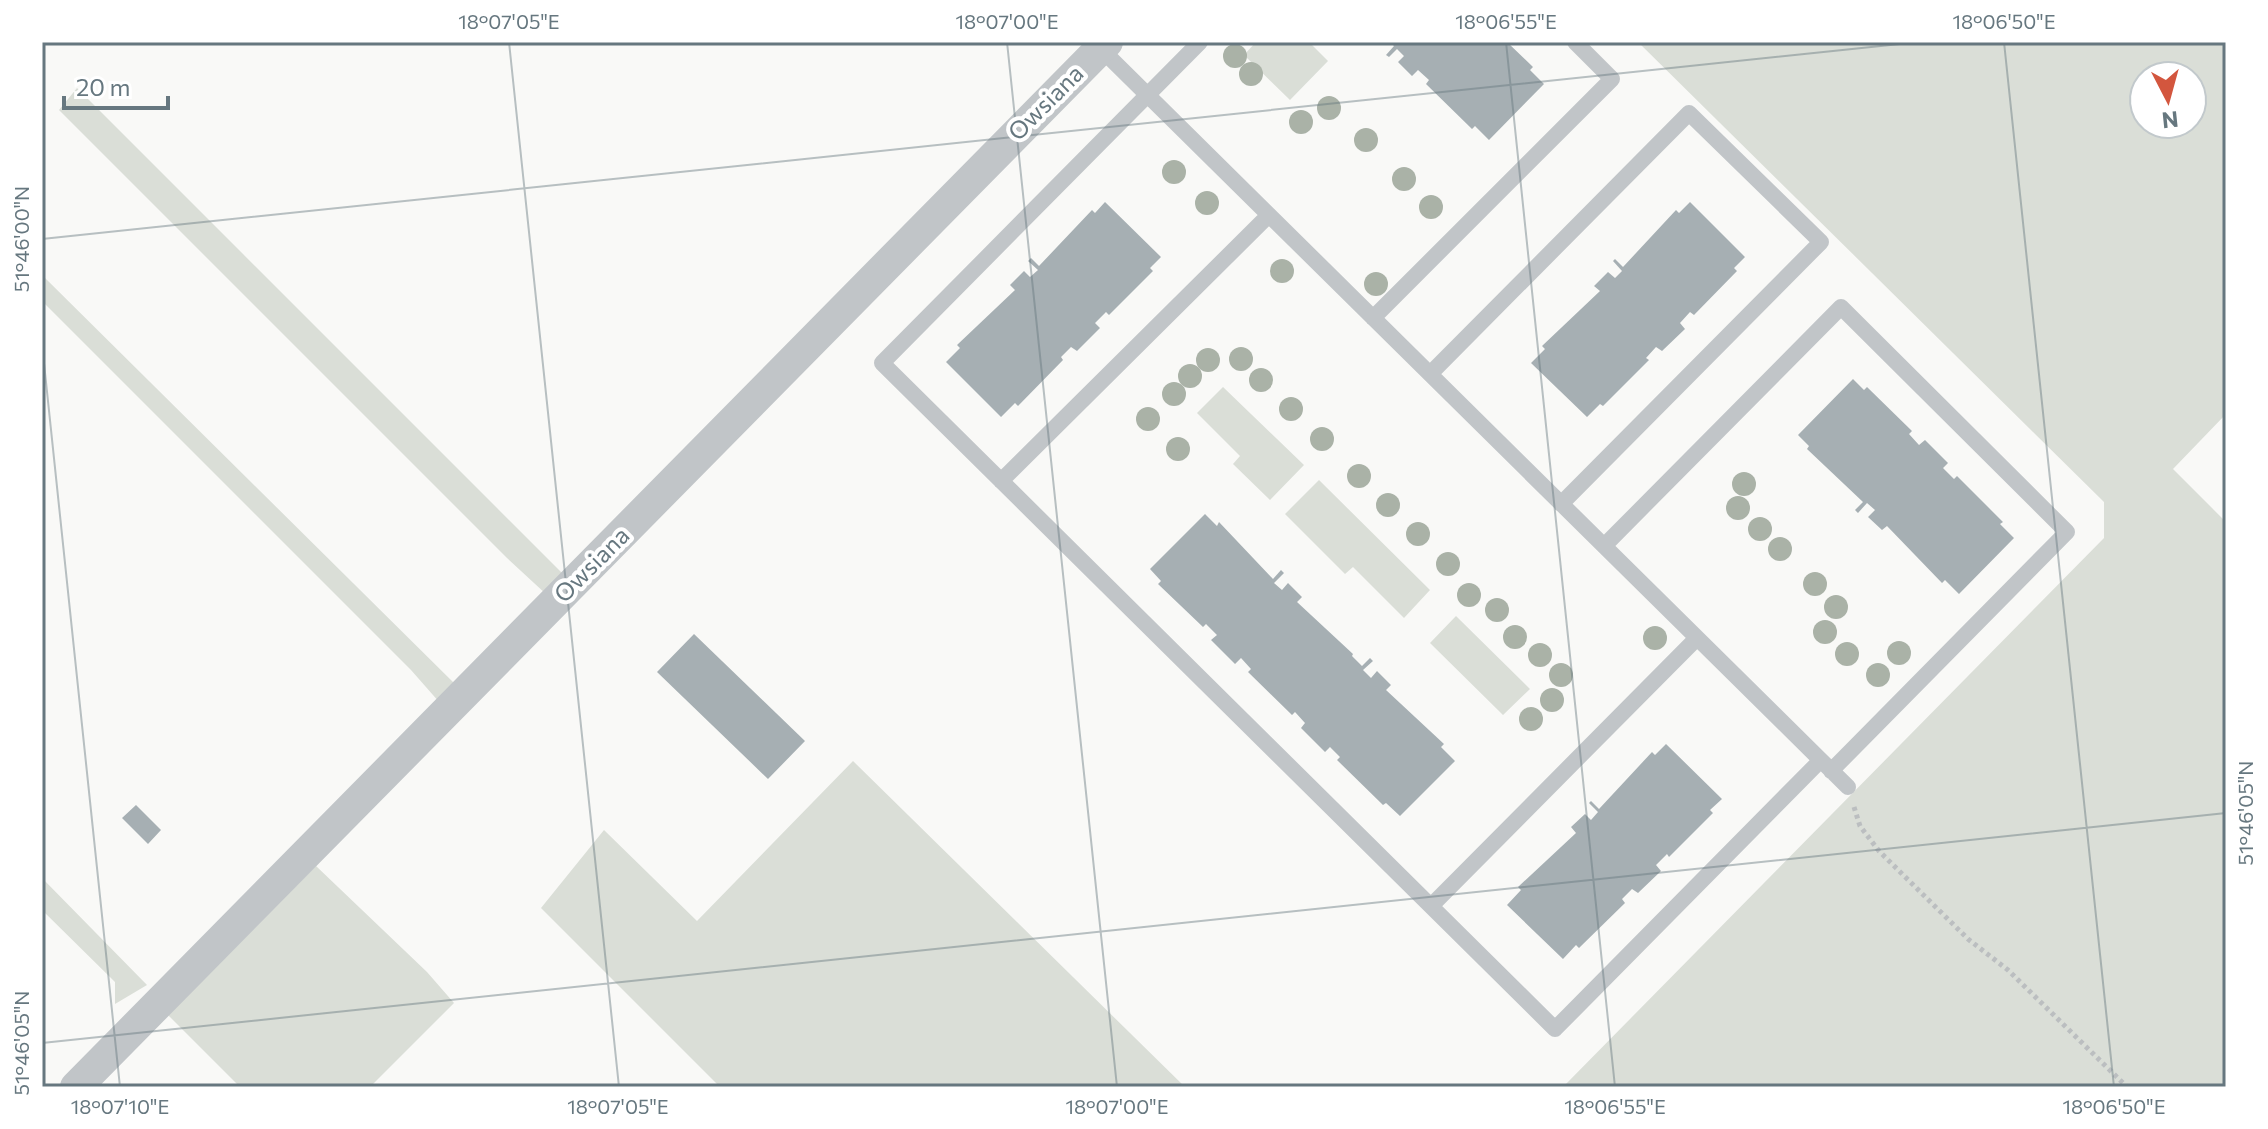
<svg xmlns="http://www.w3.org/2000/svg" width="2268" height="1129" font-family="Commissioner,sans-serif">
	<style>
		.green { fill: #daded7; fill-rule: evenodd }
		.building { fill: #a6afb3 }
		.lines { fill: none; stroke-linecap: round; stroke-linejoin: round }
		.path { stroke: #bbbec0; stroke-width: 5; stroke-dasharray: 4 4; stroke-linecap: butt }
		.lane { stroke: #c1c5c8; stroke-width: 16 }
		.street { stroke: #c1c5c8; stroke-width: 32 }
		.tree { fill: #aab2a7 }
		.ticks { fill: none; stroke: #66777f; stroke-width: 2; stroke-opacity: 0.45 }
		.labels { text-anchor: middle; stroke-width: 8; stroke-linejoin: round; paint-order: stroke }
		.street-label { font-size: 24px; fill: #66777f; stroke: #fff }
		.neatline { fill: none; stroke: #66777f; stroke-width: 3 }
		.ticks-label { font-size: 20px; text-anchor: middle; fill: #66777f }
	</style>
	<rect width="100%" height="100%" fill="#f9f9f7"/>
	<!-- green -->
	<path class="green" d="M1256,42H1309L1328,61L1290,100L1244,55Z
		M1638,42H2226V414L2173,469L2226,522V1087H1563L2104,538V502ZM2144,76H2192V124H2144Z
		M77,88L565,576L547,595L507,558L59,110Z
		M42,275L457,686L440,703L411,670L42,301Z
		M1223,387L1304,465L1270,500L1233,464L1240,456L1197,413Z
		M1319,480L1430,590L1404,618L1353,567L1345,574L1285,514Z
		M1456,616L1530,689L1503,715L1430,643Z
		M853,761L1185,1087H720L541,908L604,830L697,921Z
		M316,866L427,972L454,1003L370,1087H240L168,1015Z
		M42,878L147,985L115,1004V982L42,910Z"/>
	<!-- building -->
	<path class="building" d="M1390,42H1507L1533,67L1530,70L1544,84L1489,140L1475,126L1472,129L1426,84L1429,80L1418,70L1412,76L1398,62L1404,56L1397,49L1389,57L1386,55L1394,46Z
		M1105,202L1161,257L1150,268L1153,271L1109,315L1106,312L1095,323L1100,328L1077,351L1071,347L1061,357L1063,360L1018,406L1015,403L1001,417L946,362L960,348L957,345L1015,290L1010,285L1024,271L1030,277L1038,270L1028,261L1031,258L1039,266L1092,210L1095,213Z
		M1690,202L1745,257L1734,268L1737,271L1694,315L1690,312L1680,323L1685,329L1662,351L1656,347L1646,358L1649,360L1603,406L1600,404L1587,417L1531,363L1545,349L1542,346L1600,291L1594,286L1608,272L1615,278L1622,271L1613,261L1615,259L1623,267L1676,210L1679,213Z
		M1853,379L1864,390L1867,387L1912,431L1909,434L1919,445L1925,440L1948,463L1943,468L1954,479L1957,476L2003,522L2000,524L2014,538L1959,594L1945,580L1942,583L1887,526L1882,530L1868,517L1875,510L1867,503L1858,513L1855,510L1863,502L1807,449L1809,446L1798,435Z
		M1205,514L1217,526L1219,522L1273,579L1281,570L1284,573L1274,583L1282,590L1288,583L1302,597L1297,602L1353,654L1352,656L1362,666L1370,658L1373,661L1363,670L1371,678L1377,671L1391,685L1386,690L1444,744L1441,747L1455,761L1400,816L1386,803L1383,805L1337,760L1340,757L1330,747L1325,752L1301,728L1305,723L1295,712L1292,715L1248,672L1251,669L1241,658L1235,664L1211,640L1217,635L1206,624L1203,627L1158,584L1161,581L1150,569Z
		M694,634L805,741L768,779L657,672Z
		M1666,744L1722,799L1710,810L1713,813L1669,857L1667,854L1656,865L1661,871L1638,893L1632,889L1622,899L1625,903L1579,948L1576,945L1563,959L1507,905L1521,890L1518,887L1576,833L1571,827L1585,814L1591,820L1598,812L1589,803L1591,801L1599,809L1652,752L1655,755Z
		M136,805L161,830L148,844L122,818Z"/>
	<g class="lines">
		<!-- path -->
		<path class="path" d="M1854,807L1860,826L1879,851L1968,939L2008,970L2127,1087"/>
		<!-- lane -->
		<path class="lane" d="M1200,42L882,363L1555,1029L1820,761
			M1100,48L1848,787
			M1373,318L1612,79L1575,42
			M1430,374L1689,113L1821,242L1561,504
			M1001,481L1269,215
			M1604,546L1841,307L2067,532L1831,771
			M1431,906L1697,638"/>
		<!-- street -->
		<path class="street" d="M76,1087L1107,42"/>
	</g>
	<!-- trees -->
	<g class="tree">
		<circle cx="1235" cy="56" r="12"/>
		<circle cx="1251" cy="74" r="12"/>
		<circle cx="1329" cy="108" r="12"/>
		<circle cx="1301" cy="122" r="12"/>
		<circle cx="1366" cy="140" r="12"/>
		<circle cx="1174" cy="172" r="12"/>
		<circle cx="1404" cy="179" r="12"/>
		<circle cx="1207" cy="203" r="12"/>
		<circle cx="1431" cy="207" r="12"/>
		<circle cx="1282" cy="271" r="12"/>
		<circle cx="1376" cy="284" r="12"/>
		<circle cx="1241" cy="359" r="12"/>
		<circle cx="1208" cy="360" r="12"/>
		<circle cx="1190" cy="376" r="12"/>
		<circle cx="1261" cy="380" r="12"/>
		<circle cx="1174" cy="394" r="12"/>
		<circle cx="1291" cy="409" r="12"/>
		<circle cx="1148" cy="419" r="12"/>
		<circle cx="1322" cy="439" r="12"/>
		<circle cx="1178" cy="449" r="12"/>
		<circle cx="1359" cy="476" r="12"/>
		<circle cx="1744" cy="484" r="12"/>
		<circle cx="1388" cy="505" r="12"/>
		<circle cx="1738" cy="508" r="12"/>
		<circle cx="1760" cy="529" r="12"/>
		<circle cx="1418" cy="534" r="12"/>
		<circle cx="1780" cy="549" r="12"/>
		<circle cx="1448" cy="564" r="12"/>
		<circle cx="1815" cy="584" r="12"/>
		<circle cx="1469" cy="595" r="12"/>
		<circle cx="1836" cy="607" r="12"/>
		<circle cx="1497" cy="610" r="12"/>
		<circle cx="1825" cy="632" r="12"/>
		<circle cx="1515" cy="637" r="12"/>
		<circle cx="1655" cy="638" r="12"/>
		<circle cx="1899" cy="653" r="12"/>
		<circle cx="1847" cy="654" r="12"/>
		<circle cx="1540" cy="655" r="12"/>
		<circle cx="1561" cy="675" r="12"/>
		<circle cx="1878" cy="675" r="12"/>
		<circle cx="1552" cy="700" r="12"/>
		<circle cx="1531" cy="719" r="12"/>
	</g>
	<!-- ticks -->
	<path class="ticks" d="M509,42L619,1087M1007,42L1117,1087M1506,42L1615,1087M2004,42L2114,1087M42,239L1919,42M42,344L120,1087M42,1043L2226,813"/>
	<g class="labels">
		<!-- street labels -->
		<g class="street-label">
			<text transform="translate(1046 103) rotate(-45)" y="8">Owsiana</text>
			<text transform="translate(592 565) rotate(-45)" y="8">Owsiana</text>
		</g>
	</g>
	<!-- border -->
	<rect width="2268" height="1129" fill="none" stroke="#ffffff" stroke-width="88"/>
	<!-- north arrow -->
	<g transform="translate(2168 100) rotate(174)"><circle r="38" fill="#ffffff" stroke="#c2c9cc" stroke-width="2"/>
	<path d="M0-6L14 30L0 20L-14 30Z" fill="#d3563e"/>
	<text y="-12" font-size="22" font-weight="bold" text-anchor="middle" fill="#66777f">N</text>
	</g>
	<!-- scale -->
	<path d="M64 96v12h104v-12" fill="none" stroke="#66777f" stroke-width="4"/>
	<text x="76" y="96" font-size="24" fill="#66777f" stroke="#ffffff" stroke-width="6" paint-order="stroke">20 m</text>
	<rect x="44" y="44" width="2180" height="1041" class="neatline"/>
	<g class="ticks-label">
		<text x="509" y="29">18°07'05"E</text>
		<text x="1007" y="29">18°07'00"E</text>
		<text x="1506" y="29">18°06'55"E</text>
		<text x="2004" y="29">18°06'50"E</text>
		<text transform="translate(22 239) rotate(-90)" y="7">51°46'00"N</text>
		<text transform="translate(2246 813) rotate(-90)" y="7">51°46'05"N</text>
		<text transform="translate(22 1043) rotate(-90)" y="7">51°46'05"N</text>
		<text x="120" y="1114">18°07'10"E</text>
		<text x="618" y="1114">18°07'05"E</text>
		<text x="1117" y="1114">18°07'00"E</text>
		<text x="1615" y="1114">18°06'55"E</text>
		<text x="2114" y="1114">18°06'50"E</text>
	</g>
</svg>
